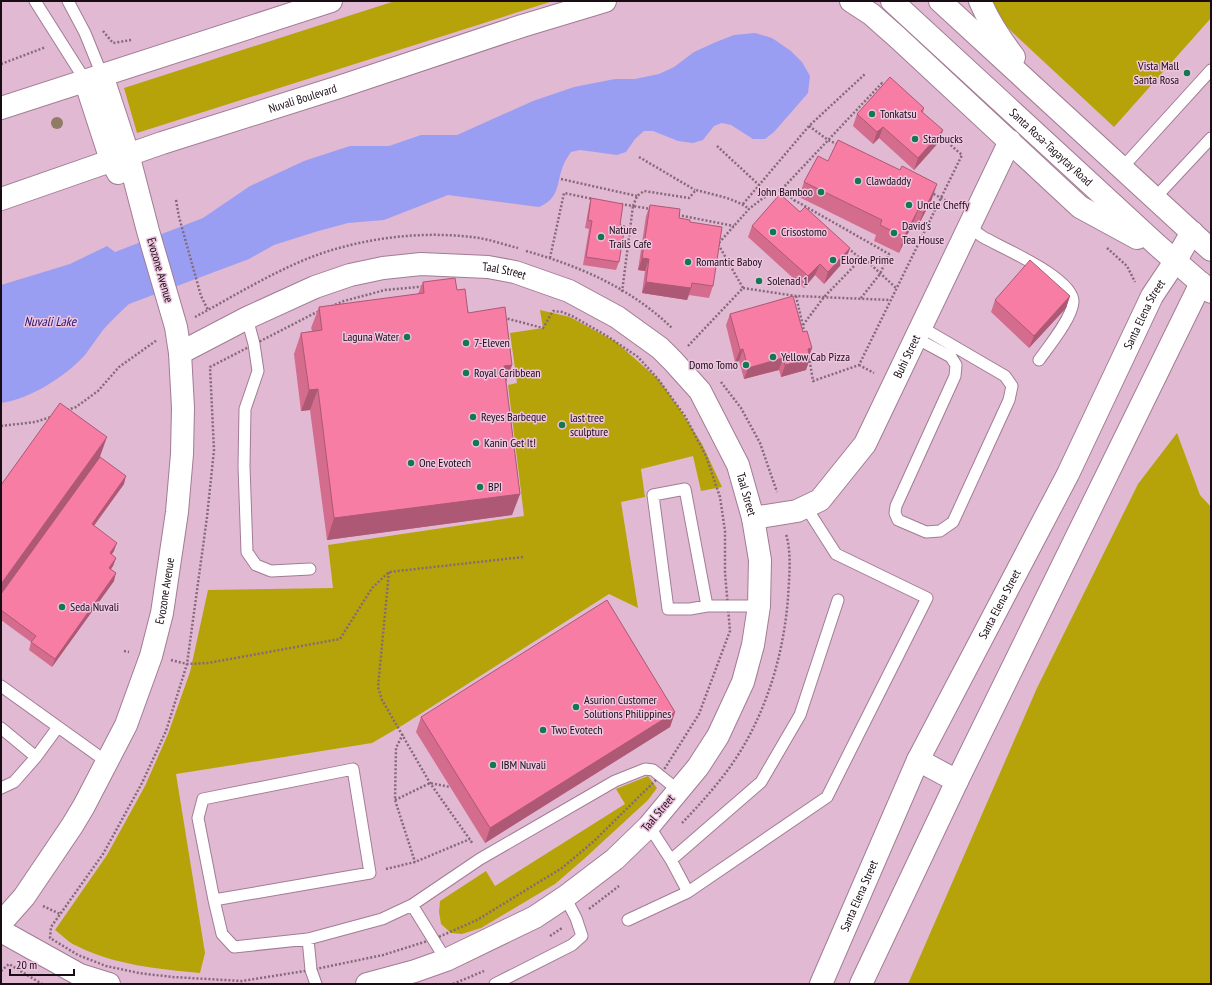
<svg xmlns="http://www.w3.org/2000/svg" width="1212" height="985" font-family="'PT Sans Narrow',sans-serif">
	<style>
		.green { fill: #b6a309 }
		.water { fill: #9a9ef3 }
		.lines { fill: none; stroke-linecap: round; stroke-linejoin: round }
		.lane-casing { stroke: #a27c94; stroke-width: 13 }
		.street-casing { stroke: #a27c94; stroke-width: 24 }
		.secondary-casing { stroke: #a27c94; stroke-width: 24 }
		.primary-casing { stroke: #a27c94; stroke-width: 24 }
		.path { stroke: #85697b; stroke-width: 2.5; stroke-dasharray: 2 2; stroke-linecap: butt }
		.lane { stroke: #fff; stroke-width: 11 }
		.street { stroke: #fff; stroke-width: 22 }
		.secondary { stroke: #fff; stroke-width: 22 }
		.primary { stroke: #fff; stroke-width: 22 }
		.tree { fill: #917b67 }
		.wall { fill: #d46c8e }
		.shaded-wall { fill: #ad5874 }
		.building { fill: #f77da5; stroke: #ad5874 }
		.poi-dot { fill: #127851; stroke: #eec5df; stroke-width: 1.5 }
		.labels { text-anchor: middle; stroke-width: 3; stroke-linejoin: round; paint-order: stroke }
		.poi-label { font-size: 12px; fill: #190c15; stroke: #eec5df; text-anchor: start }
		.street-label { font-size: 12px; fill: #190c15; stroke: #eec5df }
		.water-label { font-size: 13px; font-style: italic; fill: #24116f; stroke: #eec5df }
	</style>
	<rect width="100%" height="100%" fill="#e1b9d2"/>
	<!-- green -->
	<path class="green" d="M395,1H553L137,133L124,88Z
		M990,1H1211V18L1114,127L1012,32L1002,21Z
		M540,310L570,317L616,342L658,379L677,405L702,444L722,487L701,491L693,456L641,469L645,497L621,502L638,608L609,594L403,725L372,743L176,774L205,953L200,973C158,969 115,965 77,946C69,943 62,935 55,930L107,855L145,786L168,734L190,672L208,590L333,588L328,545L524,516L508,385L517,383L510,333L543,328Z
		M1177,433L1200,495L1211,507V984H908L1037,688L1138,484Z
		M648,776L657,788L648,800L584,859L555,884L481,928L462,934L451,933L441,924L439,912L440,901L486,871L495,886L625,804L616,789Z"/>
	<!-- water -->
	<path class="water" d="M755,33L772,38L791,51L802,62L810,76L808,93L774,132L765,139H753L731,125L722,123L714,126L703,140L693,143L678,141L653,131H644L635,139L626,152L617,155L580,150L571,152C568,156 565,161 563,166C556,185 560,198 539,207L448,195L384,220L348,223L315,232L274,245L249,259L129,304C120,312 111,321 103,330C97,338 91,347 85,355C65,377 30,399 1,403V285L70,264L107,246L115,252L203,218L250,186L304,161L350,146H389L421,135H457L533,101L574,87L615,79H635L659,74L674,67L694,52L716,42L734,35Z"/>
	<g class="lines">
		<!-- lane casing -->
		<g class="lane-casing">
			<path id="lane" d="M35,1L85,80
				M68,1L85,33L102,75
				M1122,168L1211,70
				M1155,198L1211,138
				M969,226C974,230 978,234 983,237C1002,248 1074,278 1073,302C1072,318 1049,346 1039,360
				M247,318L254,344L258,371L245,409L244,466L247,552L256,565L271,571L310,569
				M916,338L951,357L956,365L955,376L896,506L895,513L898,520L926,532L940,531L953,522L1009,400L1012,386L1005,376L921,327
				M707,606L685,489L653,495L668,609H690L707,606H759
				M1,686L107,762
				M1,728L36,757L58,727
				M1,788L14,782L36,757
				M649,826L671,860L688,892
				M671,860L761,782L800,715L838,600
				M214,900L370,873L353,769L203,799L198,818L214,900L222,934L234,947L308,939L382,919L412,905
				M628,920L688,892L827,797L927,598L836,554L806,507
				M308,939L311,970L316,984
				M446,960L412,905L480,859L615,781L645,769L653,770L678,790
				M495,984L572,945L582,936L576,918L565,897"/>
		</g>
		<!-- street casing -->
		<g class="street-casing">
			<g id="street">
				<path id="s1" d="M180,353L247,318L315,287L350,275L383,268L421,264L488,267L515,272L569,291L617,317L660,348L673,361L700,391L738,465L753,518L760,560L759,606L753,645L743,682L718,736L698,767L649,826L615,859L565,897L535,917L446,960L415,971L367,984"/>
				<path id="s2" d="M753,518L797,511L820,500L865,444L1010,141"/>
				<path d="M1,931L80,975L109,984"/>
			</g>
		</g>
		<!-- secondary casing -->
		<g class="secondary-casing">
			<g id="secondary">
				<path d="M85,80L111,160L118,173"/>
				<path d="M1,108L331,1"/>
				<path id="s3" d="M1,199L162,143L339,87L522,26L605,1"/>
				<path d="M918,760L957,781"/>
				<path id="s4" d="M1,923L24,897L72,826L84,806L126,725L151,656L162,613L177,512L182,454L183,408L180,353L176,327L148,231L128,154L102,75"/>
				<path id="s5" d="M821,984L918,760L1068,474L1152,296L1176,260L1192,232"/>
				<path d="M861,984L957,781L1201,283"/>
			</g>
		</g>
		<!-- primary casing -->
		<g class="primary-casing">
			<g id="primary">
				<path d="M851,1L871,14L897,37L1080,207L1137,238"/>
				<path id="s6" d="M892,1L1157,245L1211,292"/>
				<path d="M940,1L1211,250"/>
				<path d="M980,1C989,22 1001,40 1014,57"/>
			</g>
		</g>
		<!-- path -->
		<path class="path" d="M103,31L113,43L131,40
			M1,64L46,47
			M809,126L828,140L839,145
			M717,146L759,185
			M639,157L695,190
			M561,179L637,196
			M782,189L795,201
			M930,192L956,206
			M176,200L179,217L201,296L208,310
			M794,200L889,254L880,274L861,298
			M621,204L633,206L637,196L644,191L689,198L696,190C714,195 735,198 749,209
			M743,204L809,126L865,74
			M678,215L734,226
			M848,248L861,259
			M1107,248L1127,266L1135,282
			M526,251C580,266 632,289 672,328
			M550,258L564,193L593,199
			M451,284C451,301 462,303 470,315L477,317L493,315L543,328L553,311L562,312L572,316L607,336L638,357L658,379L685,416L706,456L720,497L725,531V573L730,631L699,714L660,776L593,842L562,868L477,920L434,939L383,955L311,970L242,981L172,977L139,973L106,966L78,955L50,938L51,927L103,854L142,783L166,731L187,664L207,517L214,450L210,367L313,314L344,301L385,290Z
			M743,288L796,296L890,300
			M622,292L633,206L651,209
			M796,296L805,335
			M195,317C238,294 285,264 332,250C379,236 430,231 479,238C492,240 505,245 518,248
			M803,325L824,297L861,259H865L896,288
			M688,346L743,288L718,244L749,209L763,198L782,189L882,83L885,86
			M809,357L813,381L859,365L962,155L939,135
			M859,365L874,373
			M721,382L741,408L760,443L777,492
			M67,410L76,407L98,391L119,367L157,340
			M1,426L35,422L51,417
			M389,572L378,687L382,700L430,783L473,844
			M124,651L129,652
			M171,660L187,664L208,663L340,639L372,588L389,572L523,557
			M403,734L396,748L395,800L415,862
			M395,800L430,783L450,787
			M682,823C706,798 730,771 747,740C771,696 784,648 788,598C789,578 792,554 786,534
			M386,869L415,862L470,839
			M43,906L60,914
			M589,909L619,886
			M550,936L562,928
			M1,971L9,964L42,984
			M453,984L484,971"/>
		<!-- lane -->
		<use href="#lane" class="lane"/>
		<!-- street -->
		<use href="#street" class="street"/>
		<!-- secondary -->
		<use href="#secondary" class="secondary"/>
		<!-- primary -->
		<use href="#primary" class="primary"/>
	</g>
	<!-- trees -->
	<circle class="tree" cx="57" cy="123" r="6"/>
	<!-- wall -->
	<path class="wall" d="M924,108L923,113L939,142L914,170L879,138L873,144L853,126L857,114Z
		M828,161L932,199L917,228L912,225L899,253L874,241L876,235L799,197L804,182Z
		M591,198L620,225L619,262L616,270L583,265L589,229L585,228L589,206Z
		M650,205L679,218L690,222L713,286L709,298L689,295L687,300L642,293L645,271L638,270L646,216Z
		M800,212L850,248L846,259L824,284L815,275L804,288L748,237L752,226Z
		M423,282L457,290L468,313L512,365L506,382L520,494L512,515L327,540L310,410L301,411L294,354L301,333L312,331L311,328L319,307L418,294Z
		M1070,296L1066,308L1029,348L991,312L995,300Z
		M730,314L803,332L812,348L809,356L806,370L781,377L779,370L744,379L739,361L735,362L726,325Z
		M124,484L94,526L114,551L111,555L116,558L113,566L111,569L114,581L52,667L29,650L31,642L1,620V485Z
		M675,712L670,727L485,843L416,732L421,717Z"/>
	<!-- shaded-wall -->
	<path class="shaded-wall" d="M883,127L879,138L873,144L877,132Z
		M943,130L939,142L914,170L918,158Z
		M937,184L932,199L917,228L923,213Z
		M918,210L912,225L899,253L904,237Z
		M850,248L846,259L824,284L828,272Z
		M642,258L649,259L645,271L638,270Z
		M820,264L815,275L804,288L808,276Z
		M646,282L691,288L687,300L642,293Z
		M1070,296L1066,308L1029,348L1034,336Z
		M812,348L808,359H810L806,370L781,377L785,365L808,349Z
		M743,349L739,361L735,362L740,350Z
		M783,358L779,370L744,379L748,368Z
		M512,365L504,387V366Z
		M318,389L310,410L301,411L309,390Z
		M107,437L97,465L1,598V584Z
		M126,476L124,484L89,532L92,524Z
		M520,494L512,515L327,540L334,518Z
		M117,543L114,551L107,561L110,553Z
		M116,558L113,566L106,576L109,568Z
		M116,573L114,581L52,667L55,659Z
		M675,712L670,727L485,843L490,828Z"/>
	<!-- building -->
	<path class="building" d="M890,77L924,108L921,111L943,130L918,158L883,127L877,132L857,114Z
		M838,140L900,170L902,166L937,184L923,213L918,210L904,237L880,225L882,220L804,182L818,156L828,161Z
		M780,194L800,212L805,207L850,248L828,272L820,264L808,276L752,226Z
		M591,198L623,204L620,225L625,226L619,262L586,257L592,221L588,220Z
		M650,205L680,209L679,218L690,220V222L722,227L713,286L692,283L691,288L646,282L649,259L642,258Z
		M1030,260L1070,296L1034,336L995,300Z
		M455,278L457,290L465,289L468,313L505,307L512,365L504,366L520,494L334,518L318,389L309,390L301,333L322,330L319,307L424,293L423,282Z
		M793,296L803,332L807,331L812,348L808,349L810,359L785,365L783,358L748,368L743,349L740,350L730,314Z
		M60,403L107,437L1,584V485Z
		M100,457L126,476L92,524L117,543L110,553L116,558L109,568L116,573L55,659L31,642L36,636L1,610V594Z
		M607,600L675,712L490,828L421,717Z"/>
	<!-- markers -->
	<g class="poi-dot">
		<circle cx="1187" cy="73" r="4"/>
		<circle cx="872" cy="114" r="4"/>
		<circle cx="915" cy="139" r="4"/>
		<circle cx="858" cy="181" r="4"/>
		<circle cx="821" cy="192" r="4"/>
		<circle cx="909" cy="205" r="4"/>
		<circle cx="773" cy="232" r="4"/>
		<circle cx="894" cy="233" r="4"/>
		<circle cx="601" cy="237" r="4"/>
		<circle cx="833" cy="260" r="4"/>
		<circle cx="688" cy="262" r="4"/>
		<circle cx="759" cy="281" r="4"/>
		<circle cx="407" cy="337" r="4"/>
		<circle cx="466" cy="343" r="4"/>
		<circle cx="773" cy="357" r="4"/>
		<circle cx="746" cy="365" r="4"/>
		<circle cx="466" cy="373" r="4"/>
		<circle cx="473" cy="417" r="4"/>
		<circle cx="562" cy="425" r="4"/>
		<circle cx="476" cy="443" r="4"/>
		<circle cx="411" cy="463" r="4"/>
		<circle cx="480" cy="487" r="4"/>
		<circle cx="62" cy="607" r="4"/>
		<circle cx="576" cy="707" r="4"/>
		<circle cx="543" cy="730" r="4"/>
		<circle cx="493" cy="765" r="4"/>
	</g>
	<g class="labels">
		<!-- poi labels -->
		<g class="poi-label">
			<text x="1179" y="70" text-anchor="end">Vista Mall<tspan x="1179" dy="14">Santa Rosa</tspan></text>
			<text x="880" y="118">Tonkatsu</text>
			<text x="923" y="143">Starbucks</text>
			<text x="866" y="185">Clawdaddy</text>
			<text x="813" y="196" text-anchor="end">John Bamboo</text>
			<text x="917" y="209">Uncle Cheffy</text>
			<text x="902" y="230">David's<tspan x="902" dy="14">Tea House</tspan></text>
			<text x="609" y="234">Nature<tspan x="609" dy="14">Trails Cafe</tspan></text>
			<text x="781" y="236">Crisostomo</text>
			<text x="841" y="264">Elorde Prime</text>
			<text x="696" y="266">Romantic Baboy</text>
			<text x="767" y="285">Solenad 1</text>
			<text x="399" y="341" text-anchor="end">Laguna Water</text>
			<text x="474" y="347">7-Eleven</text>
			<text x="781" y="361">Yellow Cab Pizza</text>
			<text x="738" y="369" text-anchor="end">Domo Tomo</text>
			<text x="474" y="377">Royal Caribbean</text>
			<text x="481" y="421">Reyes Barbeque</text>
			<text x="570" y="422">last tree<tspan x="570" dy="14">sculpture</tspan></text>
			<text x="484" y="447">Kanin Get It!</text>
			<text x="419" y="467">One Evotech</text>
			<text x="488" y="491">BPI</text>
			<text x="70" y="611">Seda Nuvali</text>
			<text x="584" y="704">Asurion Customer<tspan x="584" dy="14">Solutions Philippines</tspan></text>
			<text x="551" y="734">Two Evotech</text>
			<text x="501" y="769">IBM Nuvali</text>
		</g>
		<!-- street labels -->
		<g class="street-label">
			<text dy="4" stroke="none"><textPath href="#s3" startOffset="318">Nuvali Boulevard</textPath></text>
			<text dy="4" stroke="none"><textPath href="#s6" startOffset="216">Santa Rosa-Tagaytay Road</textPath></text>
			<text transform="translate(160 270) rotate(74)" y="4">Evozone Avenue</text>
			<text dy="4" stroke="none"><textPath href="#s1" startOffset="343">Taal Street</textPath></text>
			<text dy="4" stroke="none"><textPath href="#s5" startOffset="744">Santa Elena Street</textPath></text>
			<text dy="4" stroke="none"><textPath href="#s2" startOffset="239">Buhi Street</textPath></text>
			<text dy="4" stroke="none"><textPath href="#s1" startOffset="691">Taal Street</textPath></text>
			<text dy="4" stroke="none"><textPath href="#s4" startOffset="375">Evozone Avenue</textPath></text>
			<text dy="4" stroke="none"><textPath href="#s5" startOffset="420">Santa Elena Street</textPath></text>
			<text transform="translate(658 813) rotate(-50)" y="4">Taal Street</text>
			<text dy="4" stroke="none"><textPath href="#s5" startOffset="96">Santa Elena Street</textPath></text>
		</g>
		<!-- water labels -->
		<g class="water-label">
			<text x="50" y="326">Nuvali Lake</text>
		</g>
	</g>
	<!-- border -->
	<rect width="1212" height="985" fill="none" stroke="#190c15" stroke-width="4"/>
	<!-- scale -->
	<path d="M10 969v6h64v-6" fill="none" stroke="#190c15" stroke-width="2"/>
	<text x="16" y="969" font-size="12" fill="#190c15" stroke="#eec5df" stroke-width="3" paint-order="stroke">20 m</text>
</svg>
